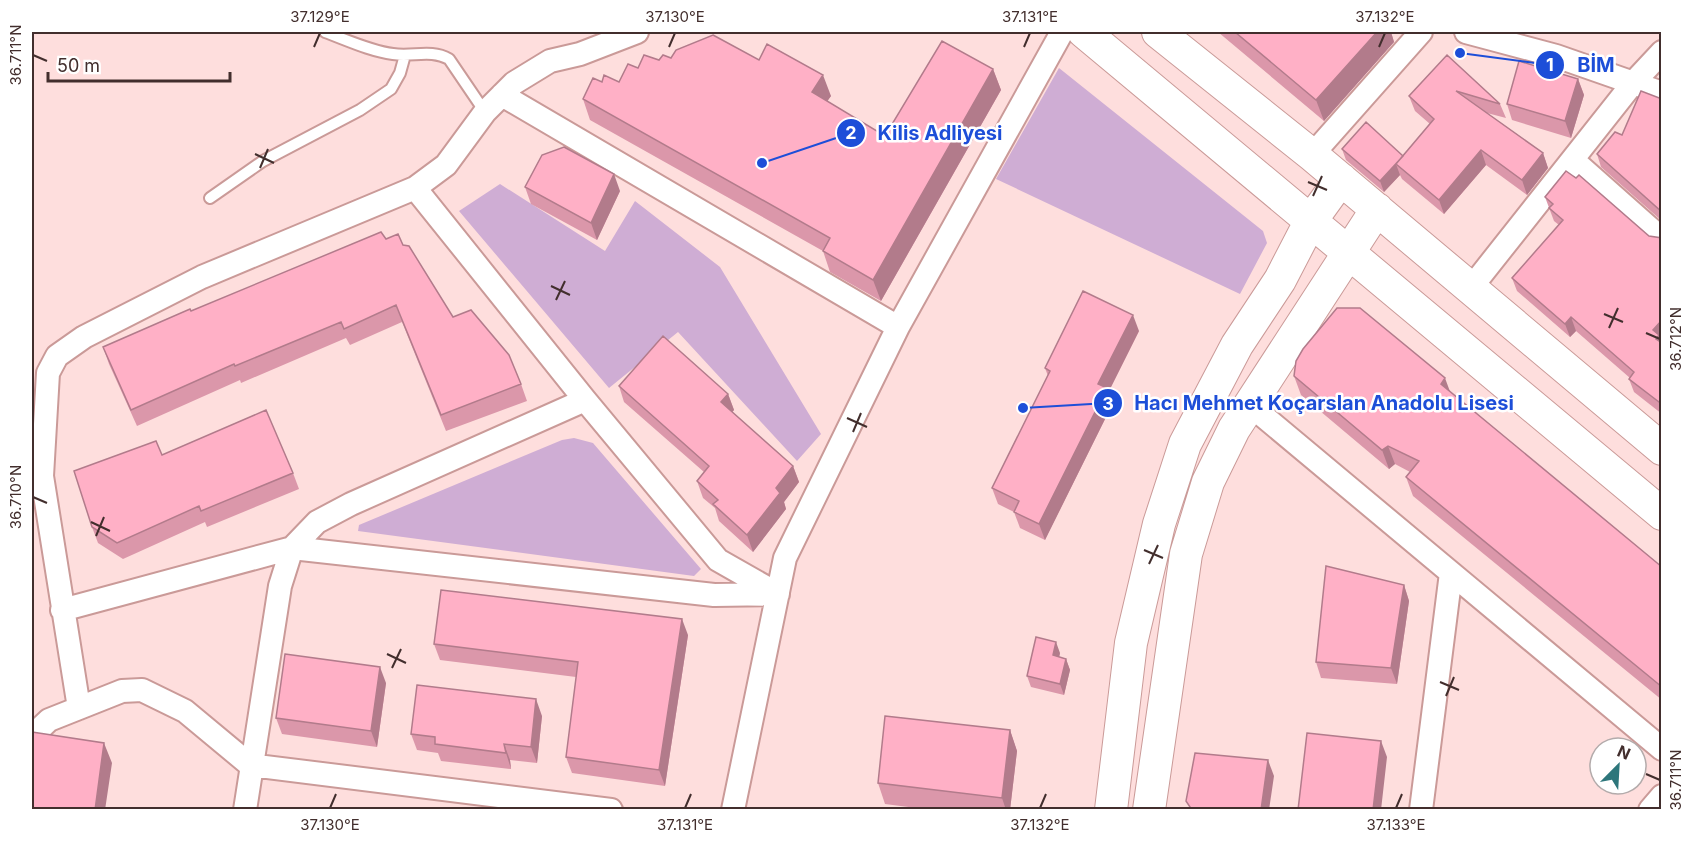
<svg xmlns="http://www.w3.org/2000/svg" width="1693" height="841" font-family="Inter,sans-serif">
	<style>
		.green { fill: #cfadd4 }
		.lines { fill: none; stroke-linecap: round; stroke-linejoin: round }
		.lane-casing { stroke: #ca9a98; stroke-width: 14 }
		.street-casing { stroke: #ca9a98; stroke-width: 26 }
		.secondary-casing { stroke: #ca9a98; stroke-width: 34 }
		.lane { stroke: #fff; stroke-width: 10 }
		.street { stroke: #fff; stroke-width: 22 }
		.secondary { stroke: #fff; stroke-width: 32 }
		.wall { fill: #db97aa }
		.shaded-wall { fill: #b27b8b }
		.building { fill: #ffb0c6; stroke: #b27b8b; stroke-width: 1.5 }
		.ticks { fill: none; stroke: #422e2d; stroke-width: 2 }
		.leader { fill: none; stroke: #1d4ed8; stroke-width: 2 }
		.callout-dot { fill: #1d4ed8; stroke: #fff; stroke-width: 2 }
		.mark-label { font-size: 18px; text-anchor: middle; font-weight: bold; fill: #fff }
		.callout-label { font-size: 20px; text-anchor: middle; font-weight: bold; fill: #1d4ed8; stroke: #fff; stroke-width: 5; stroke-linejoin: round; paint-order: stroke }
		.neatline { fill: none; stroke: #422e2d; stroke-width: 2 }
		.ticks-label { font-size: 15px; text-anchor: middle; fill: #422e2d }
	</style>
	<rect width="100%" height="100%" fill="#fededd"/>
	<!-- green -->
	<path class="green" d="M1059,68L1263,231L1267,243L1240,294L996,179Z
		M500,184L605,251L635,201L720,267L821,434L797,461L678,332L609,388L459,211Z
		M574,438L593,443L701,569L694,576L358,531L359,525L562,440Z"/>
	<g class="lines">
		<!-- lane casing -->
		<g class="lane-casing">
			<path id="lane" d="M325,32C347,40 370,51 393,54C413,57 431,49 449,59L485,112
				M210,198L263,161L360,110L391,89L400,73L405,55"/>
		</g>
		<!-- street casing -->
		<g class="street-casing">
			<path id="street" d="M1466,32L1556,56L1662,93
				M502,95L898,327
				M1312,155L1421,32
				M1574,161L1662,239
				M415,188L585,400L718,560L776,593
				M1470,289L1633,83L1662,52
				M1250,405L1662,749
				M62,610L292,548L714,595L778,594
				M79,708L42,476L48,373L57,356L84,337L202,277L415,188L446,165L485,112L514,83L550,61L580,54L637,32
				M32,736L49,720L122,691L142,690L185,711L250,765L611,810
				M245,810L280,586L292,548L317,522L351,504L585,400
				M733,810L785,558L898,327L1062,32
				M1421,810L1451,573
				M1650,810L1662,796"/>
		</g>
		<!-- secondary casing -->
		<g class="secondary-casing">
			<path id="secondary" d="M1084,32L1662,514
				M1158,32L1312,155L1662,449
				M1111,810L1131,643L1159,524L1185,444L1237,345L1280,280L1310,222L1341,179
				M1149,810L1186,554L1208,482L1234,429L1377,209"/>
		</g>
		<!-- lane -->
		<use href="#lane" class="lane"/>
		<!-- street -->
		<use href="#street" class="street"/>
		<!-- secondary -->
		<use href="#secondary" class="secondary"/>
	</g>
	<!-- wall -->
	<path class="wall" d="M1218,32H1391L1394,42L1324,121Z
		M1447,55L1500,104L1506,118L1487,113L1543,153L1548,168L1527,195L1486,165L1444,214L1402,179L1400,175L1384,192L1346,160L1342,149L1403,156L1430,124L1415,111L1409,96Z
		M671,58L759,60L831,96L827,101L885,136L993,69L1001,90L881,301L830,272L823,251L590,120L583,99L602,82H619L638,68L659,60Z
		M1578,79L1584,95L1571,138L1512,120L1507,104Z
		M1662,99V221L1601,167L1597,154L1622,135Z
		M525,187L620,191L597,240L531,204Z
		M1545,197L1649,236L1662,238V414L1634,392L1629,379L1630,378L1576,331L1570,337L1517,291L1512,278L1559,225L1554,221Z
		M386,239L453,317L521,384L527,401L446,431L402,322L350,345L346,338L241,383L240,380L137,426L109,364L103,347L191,311Z
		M1139,331L1108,393L1112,405L1045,540L1020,528L1014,512L998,504L992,488L1048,376L1045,368Z
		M1294,376L1450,392L1662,567V700L1413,496L1406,477L1410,472L1395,464L1389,469L1301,395Z
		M619,386L728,394L734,410L732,412L793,466L799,482L784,502L786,509L753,552L719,521L715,508L703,498L697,481L704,472L624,402Z
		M162,455L293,473L299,489L207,527L205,522L123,559L98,543L92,527Z
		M1404,585L1409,601L1397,684L1321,678L1316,662Z
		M688,635L665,786L572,773L566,757L576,677L440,660L434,644Z
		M1060,653L1059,657L1066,659L1070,670L1064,695L1031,687L1027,676Z
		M386,683L377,747L282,734L276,718Z
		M542,716L537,763L510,760L511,769L441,761L438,753L417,750L411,734Z
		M1010,730L1017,751L1010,810H932L885,804L878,783Z"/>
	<!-- shaded-wall -->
	<path class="shaded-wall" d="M1377,32H1391L1394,42L1324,121L1316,100Z
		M993,69L1001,90L881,301L873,280Z
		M823,75L831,96L819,113L812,92Z
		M1578,79L1584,95L1571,138L1565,121Z
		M1481,150L1486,165L1444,214L1439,200Z
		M1543,153L1548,168L1527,195L1522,180Z
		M1403,156L1396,164L1400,175L1384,192L1380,181Z
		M614,174L620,191L597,240L591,223Z
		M1133,315L1139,331L1108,393L1112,405L1045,540L1039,524L1098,384Z
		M1571,317L1576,331L1570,337L1565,324Z
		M1662,320L1661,339L1662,351L1653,330Z
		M1445,378L1452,397L1441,384Z
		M728,394L734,410L727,418L721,402Z
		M1661,399L1662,401V410L1659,402Z
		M1388,446L1395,464L1389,469L1382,450Z
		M793,466L799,482L784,502L786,509L753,552L747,535L776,488Z
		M1404,585L1409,601L1397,684L1391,668Z
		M682,619L688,635L665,786L659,770Z
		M1056,642L1060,653L1057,666L1053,655Z
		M1066,659L1070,670L1064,695L1060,684Z
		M380,667L386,683L377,747L371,731Z
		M536,699L542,716L537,763L531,747Z
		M1010,730L1017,751L1010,810H1006L1002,798Z
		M1381,741L1387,757L1381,810H1373Z
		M104,743L112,763L105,810H95Z
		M504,744L510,760L511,769L506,753Z
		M1268,760L1274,776L1269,810H1261Z"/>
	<!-- building -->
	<path class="building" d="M1235,32H1377L1316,100Z
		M713,35L759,60L767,44L823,75L812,92L885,136L942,41L993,69L873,280L823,251L830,238L583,99L593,78L602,82L604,75L619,82L628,64L638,68L644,55L659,60L663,55L671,58L676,50Z
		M1447,55L1500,104L1456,91L1543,153L1522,180L1481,150L1439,200L1396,164L1434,119L1409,96Z
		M1519,61L1578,79L1565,121L1507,104Z
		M1641,91L1662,99V212L1597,154L1615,132L1622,135Z
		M1366,122L1403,156L1380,181L1342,149Z
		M564,147L614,174L591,223L525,187L542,155Z
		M1566,171L1576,178L1579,175L1649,236L1662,238V320L1653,330L1659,335L1656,339L1662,343V400L1661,399L1659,402L1629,379L1634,372L1571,317L1565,324L1512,278L1563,220L1549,208L1553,204L1545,197Z
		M381,232L386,239L398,234L403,245L409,246L453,317L471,310L509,355L521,384L441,415L396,305L344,329L341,322L235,366L234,364L131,410L103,347L190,309L191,311Z
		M1083,291L1133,315L1098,384L1107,388L1039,524L1014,512L1019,501L992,488L1050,371L1045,368Z
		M1337,308H1360L1445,378L1441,384L1662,567V687L1406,477L1419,461L1388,446L1382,450L1294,376L1296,361L1303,349Z
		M663,336L728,394L721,402L793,466L776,488L780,493L747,535L713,504L718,500L697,481L709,466L619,386Z
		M266,410L293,473L201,511L199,506L117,543L92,527L74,471L156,441L162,455Z
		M1326,566L1404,585L1391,668L1316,662Z
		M441,590L682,619L659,770L566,757L578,662L434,644Z
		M1036,637L1056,642L1053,655L1066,659L1060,684L1027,676Z
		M285,654L380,667L371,731L276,718Z
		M417,685L536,699L531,747L504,744L506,753L435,744V737L411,734Z
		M885,716L1010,730L1002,798L878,783Z
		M32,732L104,743L95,810H32Z
		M1307,733L1381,741L1373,810H1298Z
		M1195,753L1268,760L1261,810H1192L1186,801Z"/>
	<!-- ticks -->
	<path class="ticks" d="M314,47L320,33M669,47L675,33M1024,47L1030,33M1379,47L1385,33M33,55L47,61M255,154L274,163M260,168L268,149M1308,182L1327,190M1313,196L1322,176M551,286L570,295M556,300L565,281M1604,314L1623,322M1609,328L1618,308M1646,333L1660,339M847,418L867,427M853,432L861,413M33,497L47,503M91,522L110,531M96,536L104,517M1144,550L1163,558M1149,564L1158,545M387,654L406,663M392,668L401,649M1440,682L1459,690M1446,696L1454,677M1646,774L1660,780M330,808L336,794M685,808L691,794M1040,808L1046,794M1396,808L1402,794"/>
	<!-- callouts -->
	<path class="leader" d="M1460 53L1550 65M762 163L851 133M1023 408L1108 403"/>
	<g class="callout-dot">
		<circle cx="1460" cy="53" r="6"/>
		<circle cx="762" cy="163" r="6"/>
		<circle cx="1023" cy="408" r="6"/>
		<circle cx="1550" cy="65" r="15"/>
		<circle cx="851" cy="133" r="15"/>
		<circle cx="1108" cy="403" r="15"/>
	</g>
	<g class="mark-label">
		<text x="1550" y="71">1</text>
		<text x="851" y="139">2</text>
		<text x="1108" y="410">3</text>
	</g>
	<g class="callout-label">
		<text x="1596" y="72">BİM</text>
		<text x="940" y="140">Kilis Adliyesi</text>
		<text x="1324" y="410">Hacı Mehmet Koçarslan Anadolu Lisesi</text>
	</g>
	<!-- border -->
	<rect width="1693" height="841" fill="none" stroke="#ffffff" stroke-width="66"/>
	<!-- north arrow -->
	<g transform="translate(1618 766) rotate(24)"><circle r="28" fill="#ffffff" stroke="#b3abab" stroke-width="1.5"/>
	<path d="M0-4.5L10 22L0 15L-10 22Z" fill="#2d767b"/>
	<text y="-9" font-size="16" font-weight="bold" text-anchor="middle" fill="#422e2d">N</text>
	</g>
	<!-- scale -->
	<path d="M48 72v9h182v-9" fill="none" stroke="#422e2d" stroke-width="3"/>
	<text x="57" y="72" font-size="18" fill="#422e2d" stroke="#ffffff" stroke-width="4.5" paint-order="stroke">50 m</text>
	<rect x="33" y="33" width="1627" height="775" class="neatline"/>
	<g class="ticks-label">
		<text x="320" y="22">37.129°E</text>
		<text x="675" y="22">37.130°E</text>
		<text x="1030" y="22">37.131°E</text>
		<text x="1385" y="22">37.132°E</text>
		<text transform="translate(16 55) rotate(-90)" y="5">36.711°N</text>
		<text transform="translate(1676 339) rotate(-90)" y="5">36.712°N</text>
		<text transform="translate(16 497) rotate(-90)" y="5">36.710°N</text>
		<text transform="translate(1676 780) rotate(-90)" y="5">36.711°N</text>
		<text x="330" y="830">37.130°E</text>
		<text x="685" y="830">37.131°E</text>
		<text x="1040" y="830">37.132°E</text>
		<text x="1396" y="830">37.133°E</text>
	</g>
</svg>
